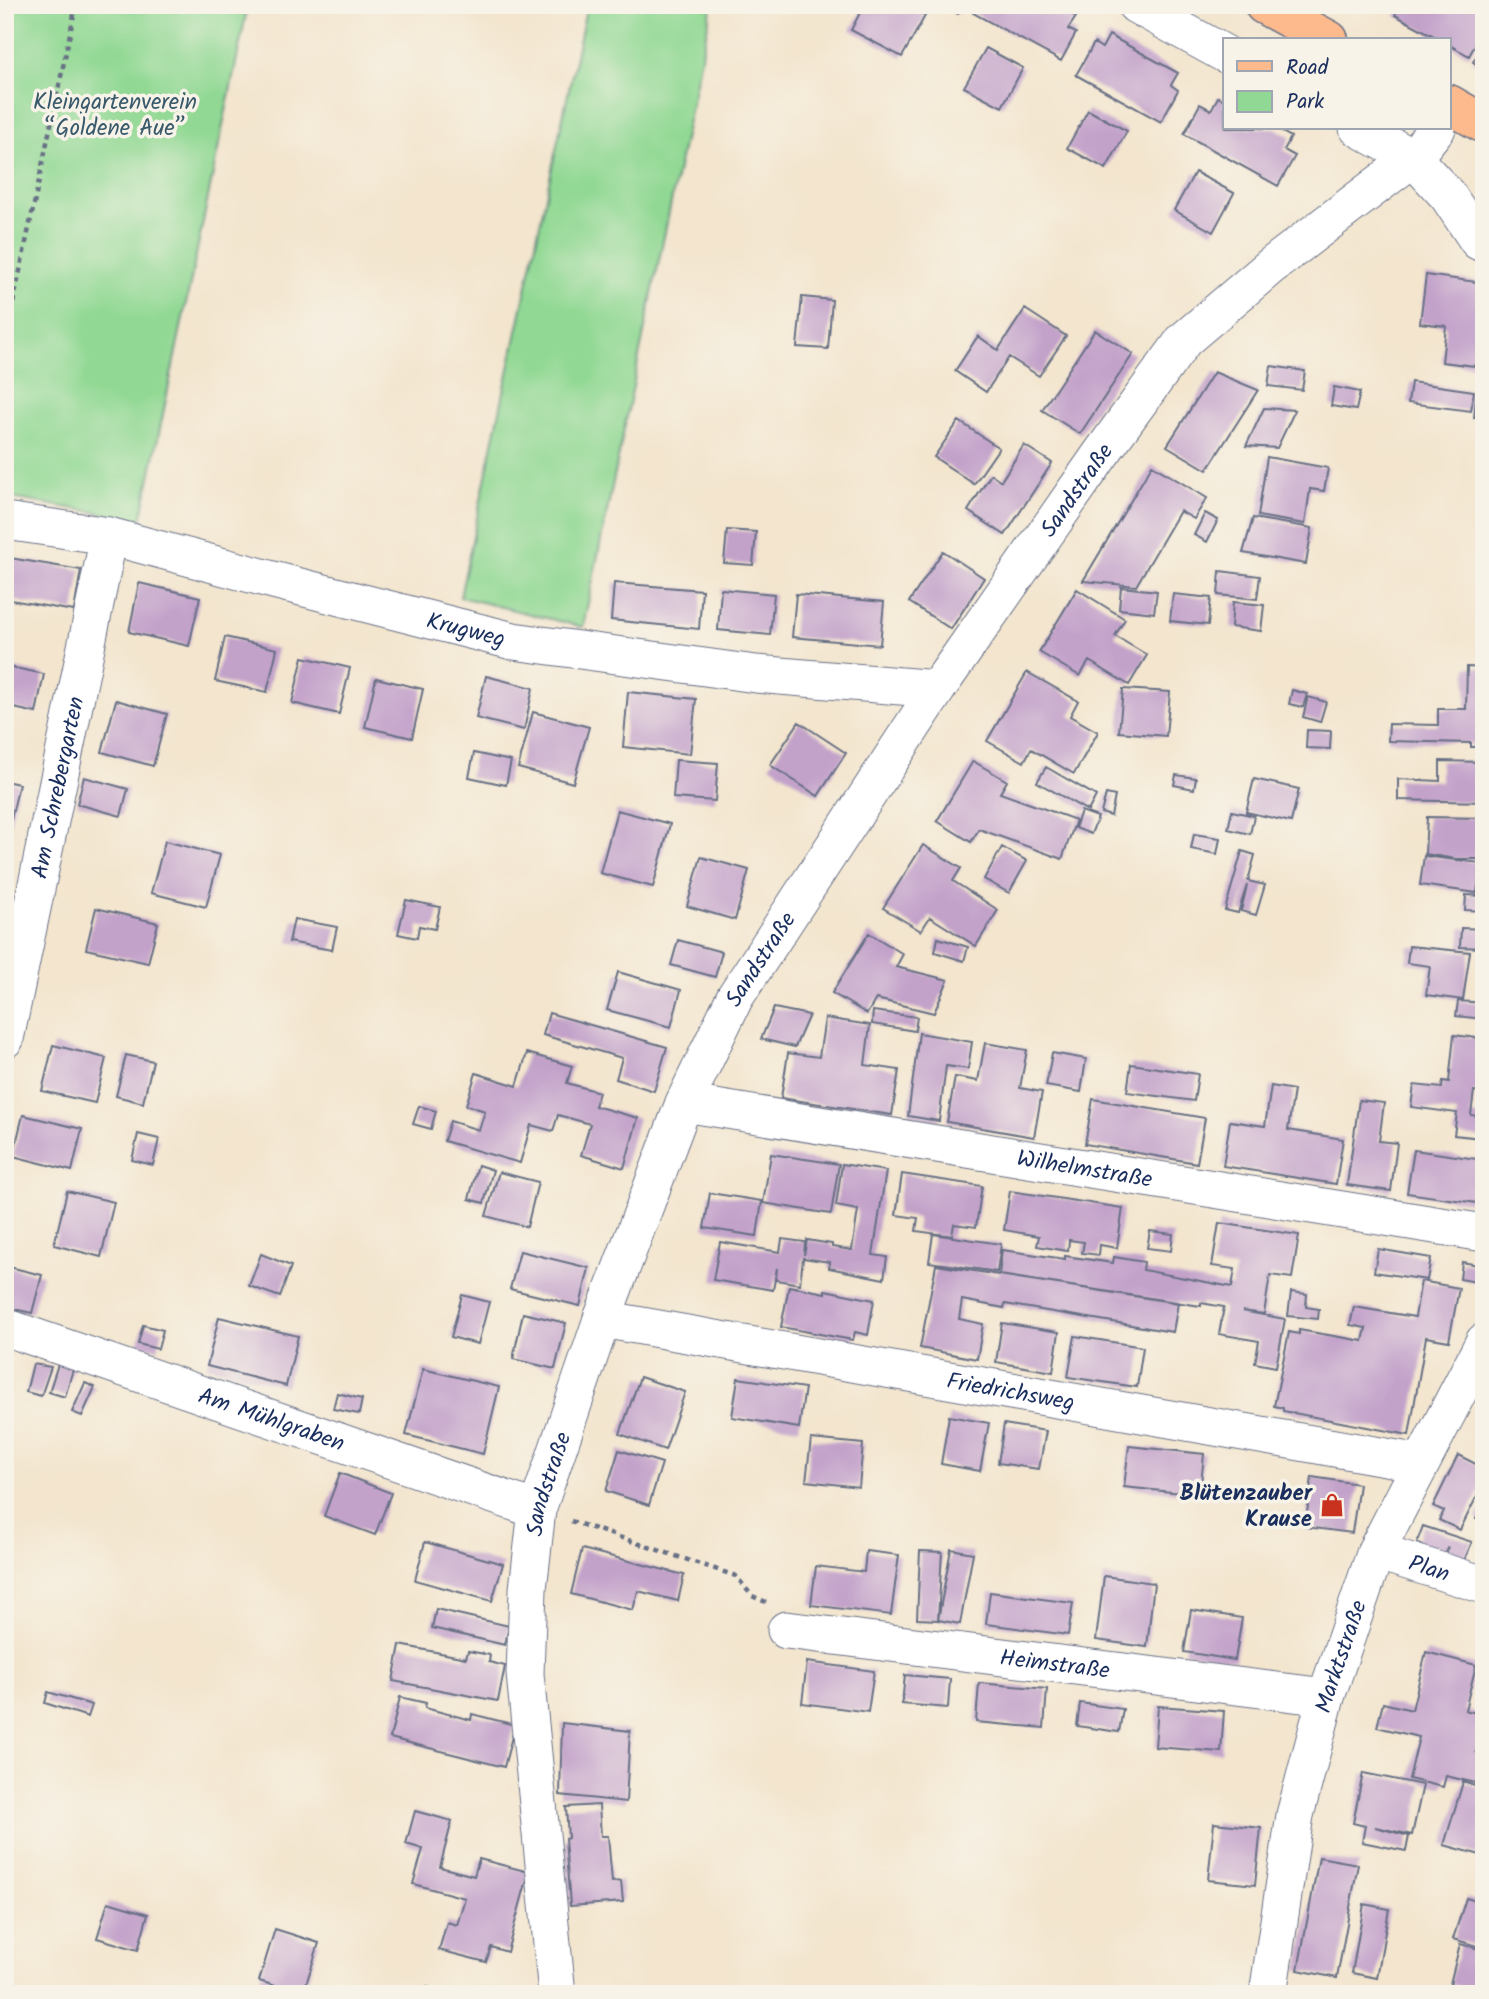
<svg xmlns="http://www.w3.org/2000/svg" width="1489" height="1999" font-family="Kalam,sans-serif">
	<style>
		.green { fill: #90d893; stroke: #568478; stroke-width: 2 }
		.building { fill: #c3a2ca }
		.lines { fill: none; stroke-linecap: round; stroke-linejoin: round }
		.minor-casing { stroke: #676f85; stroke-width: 39 }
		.major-casing { stroke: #676f85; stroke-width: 41 }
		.path { stroke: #676f85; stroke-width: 4.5; stroke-dasharray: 5 5; stroke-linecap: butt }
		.minor { stroke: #fff; stroke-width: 37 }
		.major { stroke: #fcba8d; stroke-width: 38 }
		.labels { text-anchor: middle; stroke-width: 7; stroke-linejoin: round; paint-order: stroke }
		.park-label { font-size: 23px; fill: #38596b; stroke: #f7f3e8 }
		.street-label { font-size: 23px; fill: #1b2f5e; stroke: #f7f3e8 }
		.poi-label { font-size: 23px; font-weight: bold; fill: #1b2f5e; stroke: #f7f3e8; text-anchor: end }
	</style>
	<rect width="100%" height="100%" fill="#f7f3e8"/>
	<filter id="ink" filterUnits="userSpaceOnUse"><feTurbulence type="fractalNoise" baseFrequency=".0143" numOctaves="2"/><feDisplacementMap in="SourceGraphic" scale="14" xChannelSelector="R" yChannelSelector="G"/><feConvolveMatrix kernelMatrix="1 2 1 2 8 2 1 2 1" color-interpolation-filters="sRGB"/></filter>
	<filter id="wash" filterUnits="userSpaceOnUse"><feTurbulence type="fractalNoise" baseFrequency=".00686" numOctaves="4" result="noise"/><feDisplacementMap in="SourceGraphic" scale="28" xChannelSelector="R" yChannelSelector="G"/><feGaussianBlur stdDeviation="1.57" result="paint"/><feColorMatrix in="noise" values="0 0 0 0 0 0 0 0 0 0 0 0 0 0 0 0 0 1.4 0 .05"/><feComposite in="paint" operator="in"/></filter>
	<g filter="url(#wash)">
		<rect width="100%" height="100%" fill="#f3e5ce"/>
		<!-- green -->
		<path class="green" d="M5,5H248L141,520L5,497Z
			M587,5H712L583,627L460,597Z"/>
		<g id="blocks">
			<!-- building -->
			<path class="building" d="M864,5H905L925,16L902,57L851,30Z
				M941,5H963L958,14Z
				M978,5H1055L1076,17L1068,29L1076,33L1061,61L973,13Z
				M1401,5H1474L1484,11V29L1469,56L1449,45V40H1441L1395,15Z
				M1109,35L1178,73L1171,85L1178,90L1161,122L1076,75L1094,43L1102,48Z
				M1484,43V69L1473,62Z
				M986,48L1023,68L1002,107L964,87Z
				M1218,97L1225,100V128H1275L1291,137L1284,150L1295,156L1278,186L1184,134L1200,104L1211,110Z
				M1088,110L1127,131L1106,169L1067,148Z
				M1195,172L1234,193L1213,232L1174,210Z
				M1426,275L1484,283V367L1442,362L1446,326L1420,323Z
				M802,297L832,300L828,349L797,347Z
				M1025,309L1066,336L1039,376L1009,357L986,392L955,371L978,336L998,350Z
				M1095,330L1133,354L1080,434L1042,410Z
				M1271,366L1305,371L1302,390L1268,386Z
				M1214,372L1258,390L1207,470L1167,446Z
				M1411,382L1474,391L1471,411L1408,403Z
				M1334,387L1360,392L1356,410L1331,406Z
				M1477,392L1484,393V418L1474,417Z
				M1264,408L1295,410L1277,448L1246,446Z
				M959,421L999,448L974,484L934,457Z
				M1479,440L1484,441V461H1478Z
				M1024,445L1052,463L1005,535L968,511L991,474L1001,481Z
				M1267,457L1328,468L1324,491L1310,489L1305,524L1258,516Z
				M1152,465L1207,498L1194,519L1180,511L1136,586L1083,581Z
				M1205,513L1218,520L1207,542L1194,535Z
				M1253,518L1312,528L1306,564L1243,553Z
				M727,530L756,532L753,565L724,563Z
				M943,551L984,578L951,629L909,602Z
				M10,558L81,570L74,611L5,599Z
				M1220,571L1260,576L1257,599L1218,595Z
				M1482,574L1484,575V600L1478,599Z
				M139,583L200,597L189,646L129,632Z
				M614,583L702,590L699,629L611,620Z
				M1121,587L1157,591L1154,613L1119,609Z
				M721,589L774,594L770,635L718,630Z
				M1077,589L1125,619L1115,636L1147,655L1129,685L1089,661L1080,676L1039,652Z
				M796,594L884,602L880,645L792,637Z
				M1173,594L1211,598L1208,625L1170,621Z
				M1233,602L1264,605L1261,631L1231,627Z
				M225,637L277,649L267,692L215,681Z
				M303,657L350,668L339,714L292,703Z
				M5,666L44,674L36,713L5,706Z
				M1467,667L1484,668V747H1471V743L1388,741L1389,724L1438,725V709H1466Z
				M1027,672L1078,701L1070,716L1098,732L1074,774L1031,749L1024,762L987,741Z
				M486,676L533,688L524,730L476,718Z
				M376,678L423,689L412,738L365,727Z
				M1123,689L1170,692L1166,736L1119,732Z
				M1292,690L1307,694L1303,707L1289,704Z
				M628,692L696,699L690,754L623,747Z
				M1308,697L1326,702L1320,722L1303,717Z
				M116,700L167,714L153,766L102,752Z
				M533,712L589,727L573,783L518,768Z
				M799,722L846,753L818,796L770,765Z
				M1307,730L1331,731L1330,749L1306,748Z
				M474,753L511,761L506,785L469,777Z
				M676,760L718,763L715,801L673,798Z
				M973,761L1007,781L1000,793L1076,820L1062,859L979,829L971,842L937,821Z
				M1440,761L1484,762V802L1398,800V779L1440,781Z
				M1046,767L1096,796L1088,811L1037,782Z
				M1176,775L1196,778L1194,789L1174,785Z
				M84,777L128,789L121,816L77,804Z
				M1254,779L1299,789L1291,822L1246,812Z
				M5,781L19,784L8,833H5Z
				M1106,794L1115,796L1111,816L1101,813Z
				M617,810L670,824L653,887L600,873Z
				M1081,811L1098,817L1091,834L1075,828Z
				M1232,811L1254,816L1250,834L1228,829Z
				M1427,817L1484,818V859H1456L1425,854Z
				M1194,834L1220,838L1217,854L1191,849Z
				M165,841L220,855L206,907L151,893Z
				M923,845L961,868L953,881L998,910L976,946L930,917L921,931L883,908Z
				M1002,847L1027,861L1009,893L984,879Z
				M1242,851L1255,855L1248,881L1265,885L1256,915L1241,911L1247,885L1238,913L1225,910Z
				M1424,856L1481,863L1477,893L1420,885Z
				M701,857L749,870L735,920L687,906Z
				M1466,895L1484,896V911L1465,910Z
				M406,900L440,907L435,929L419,926L417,938L398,934Z
				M96,908L158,923L148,963L86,949Z
				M294,919L337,927L332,950L289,942Z
				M1461,928L1484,929V948L1460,947Z
				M869,933L903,954L896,967L948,980L934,1013L876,999L867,1014L832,993Z
				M938,938L968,947L964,961L935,952Z
				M678,940L722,952L715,977L671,965Z
				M1409,946L1470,952L1463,1000L1426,995L1430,966L1407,963Z
				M618,972L681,990L671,1027L607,1010Z
				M1458,1001L1484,1003V1019L1456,1016Z
				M774,1008L809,1015L795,1047L761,1039Z
				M873,1011L917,1017L915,1031L872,1024Z
				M549,1013L667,1047L654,1091L616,1079L622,1058L543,1035Z
				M825,1018L870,1025L865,1065L899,1070L892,1115L781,1098L788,1053L819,1057Z
				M919,1033L972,1042L968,1069L946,1066L939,1121L908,1116Z
				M1454,1035L1484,1039V1092L1474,1091L1471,1115L1484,1117V1157L1479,1156L1481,1138L1454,1135L1457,1113L1411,1107L1414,1085L1442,1088L1443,1081L1449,1082Z
				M985,1043L1027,1050L1020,1088L1042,1092L1034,1137L947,1122L955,1077L978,1081Z
				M53,1045L106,1058L95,1103L42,1091Z
				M527,1053L572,1066L567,1083L599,1092L595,1106L638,1118L624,1168L581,1155L590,1124L558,1115L553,1131L531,1125L520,1163L444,1141L450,1121L479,1130L485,1111L466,1105L476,1073L517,1086Z
				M1052,1053L1086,1059L1081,1092L1046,1086Z
				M126,1055L153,1061L143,1103L116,1096Z
				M1131,1064L1198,1074L1194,1101L1127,1092Z
				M1271,1086L1294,1090L1288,1130L1343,1139L1336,1184L1223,1166L1230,1121L1265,1126Z
				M1093,1099L1205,1118L1197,1163L1085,1144Z
				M1359,1100L1384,1103L1379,1141L1397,1143L1391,1191L1347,1185Z
				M419,1106L436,1111L431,1129L413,1124Z
				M23,1115L82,1129L72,1171L13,1156Z
				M138,1134L159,1139L153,1165L132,1160Z
				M1414,1150L1484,1160V1204L1407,1193Z
				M771,1154L839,1164L831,1214L763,1203Z
				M842,1164L886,1171L873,1255L887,1257L884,1279L829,1268L830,1262L803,1258L800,1284L776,1280L777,1268L773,1290L713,1280L720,1242L780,1252L782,1239L805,1242L804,1255L807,1240L832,1244V1247L852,1250L858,1210L836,1206Z
				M478,1165L493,1170L484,1203L469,1199Z
				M499,1172L538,1182L527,1227L486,1216Z
				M902,1174L982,1186L976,1227L954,1224L952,1236L916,1231L918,1218L896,1215Z
				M67,1191L114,1202L101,1257L54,1245Z
				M1010,1191L1123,1208L1117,1248L1100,1245L1099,1255L1082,1253L1084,1242L1069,1240L1068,1251L1037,1246L1039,1236L1004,1230Z
				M710,1193L762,1201L757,1236L704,1228Z
				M1219,1223L1299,1235L1292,1278L1270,1275L1264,1314L1242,1311L1285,1319L1276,1367L1255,1363L1259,1341L1219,1334L1224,1307L1201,1303V1306L999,1275L1002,1250L1065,1259V1256L1113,1263L1114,1257L1144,1262L1143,1270L1232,1287L1235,1269L1212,1266Z
				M1150,1231L1173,1234L1171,1251L1147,1248Z
				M933,1234L1001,1244L997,1272L929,1262Z
				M1378,1249L1431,1258L1427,1280L1374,1272Z
				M520,1251L589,1268L580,1306L510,1289Z
				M261,1254L291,1266L280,1297L249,1286Z
				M1462,1262L1484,1266L1482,1283L1460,1279Z
				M936,1265L1178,1303L1173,1332L1005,1304L1004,1308L962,1300L959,1319L983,1324L977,1359L920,1348Z
				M5,1266L42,1275L32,1313L5,1307Z
				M1421,1281L1459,1288L1449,1341L1426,1337L1409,1435L1283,1411V1408L1274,1406L1289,1332L1299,1334V1330L1363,1341L1366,1328L1350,1325L1354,1307L1415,1317Z
				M789,1286L825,1293V1290L874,1300L868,1335L855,1332L853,1340L781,1327Z
				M1291,1292L1307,1294L1306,1307L1319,1309L1318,1319L1288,1316Z
				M462,1295L489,1302L478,1344L451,1337Z
				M523,1313L566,1323L555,1369L513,1359Z
				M219,1317L298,1336L286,1386L207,1366Z
				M1002,1323L1059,1332L1053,1372L996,1362Z
				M143,1325L163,1330L158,1349L138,1344Z
				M1075,1336L1143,1347L1137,1387L1068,1377Z
				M59,1361L74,1366L65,1397L49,1392Z
				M33,1364L51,1367L41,1396L26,1392Z
				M423,1369L499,1387L483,1454L406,1435Z
				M640,1377L685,1392L665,1450L620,1434Z
				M738,1378L805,1388L799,1428L732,1417Z
				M85,1383L95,1387L82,1416L72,1412Z
				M337,1393L362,1399L359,1414L333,1409Z
				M949,1416L989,1423L980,1471L941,1464Z
				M1004,1424L1046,1431L1039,1469L998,1463Z
				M811,1439L863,1444L859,1487L806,1481Z
				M1129,1446L1204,1454L1200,1495L1124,1487Z
				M619,1450L662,1463L649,1505L606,1491Z
				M1458,1455L1484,1468V1482L1460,1530L1439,1520L1444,1511L1433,1506Z
				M340,1473L391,1493L375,1535L324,1516Z
				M1312,1477L1359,1484L1352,1533L1305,1527Z
				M1484,1502V1523L1476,1519Z
				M1423,1526L1472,1542L1462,1566L1443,1558L1448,1547L1442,1559L1417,1542Z
				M425,1542L503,1564L492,1601L415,1580Z
				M582,1549L684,1575L678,1601L638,1591L633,1610L571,1594Z
				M951,1549L973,1553L960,1624L938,1620Z
				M866,1551L899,1555L891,1615L811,1605L816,1566L864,1572Z
				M920,1551L942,1552L938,1620L917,1619Z
				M1104,1576L1154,1583L1147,1647L1096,1640Z
				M990,1592L1073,1603L1068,1635L986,1624Z
				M436,1609L509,1626L505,1645L432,1628Z
				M1191,1610L1242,1618L1235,1660L1184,1652Z
				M400,1645L466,1658L468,1651L490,1655L489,1662L505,1666L498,1701L393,1681Z
				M1426,1652L1476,1665L1465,1710L1484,1715L1476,1752L1484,1754V1785L1446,1776L1443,1787L1409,1779L1419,1737L1377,1727L1383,1703L1412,1710Z
				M807,1662L874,1671L868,1712L802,1703Z
				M905,1675L950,1679L948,1708L902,1704Z
				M979,1683L1047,1689L1044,1728L976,1722Z
				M48,1692L92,1705L88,1717L45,1703Z
				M400,1697L426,1703L425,1708L471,1720L472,1714L515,1725L504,1767L390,1738Z
				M1080,1703L1123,1709L1119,1732L1077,1726Z
				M1158,1706L1224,1711L1221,1752L1155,1747Z
				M562,1723L630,1731L626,1802L560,1795Z
				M1363,1773L1423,1785L1412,1835L1375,1827L1409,1836L1406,1851L1362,1842L1365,1826L1353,1823Z
				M1463,1782L1484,1789V1856L1444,1845Z
				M599,1805L601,1836H608L612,1882L621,1881L623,1902L570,1906L565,1839L568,1838L566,1807Z
				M415,1811L452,1821L440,1867L474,1876L479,1859L529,1872L507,1952L491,1947L486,1962L439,1950L447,1922L457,1925L465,1898L413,1884L423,1849L406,1844Z
				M1214,1823L1261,1828L1255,1885L1208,1880Z
				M1319,1857L1358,1864L1337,1978L1298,1970Z
				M1466,1898L1484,1903V1948L1453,1939Z
				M108,1902L148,1914L138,1950L97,1938Z
				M1364,1904L1389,1909L1377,1978L1352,1973Z
				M275,1929L319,1943L303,1994L259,1981Z
				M1460,1944L1484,1950V1994H1474V1991L1450,1984Z
				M427,1987L447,1993V1994H425Z"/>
		</g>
	</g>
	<g filter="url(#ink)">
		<use href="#blocks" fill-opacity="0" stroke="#676f85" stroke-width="2"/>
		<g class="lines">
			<!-- minor casing -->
			<g class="minor-casing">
				<g id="minor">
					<path d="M1136,5L1225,54"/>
					<path d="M1358,128L1413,158L1448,196L1478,241L1484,244"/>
					<path id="s1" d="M5,521L109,536L273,580L513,641L756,674L937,689"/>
					<path id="s2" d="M5,1039L109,536"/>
					<path id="s3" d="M684,1103L1484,1233"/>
					<path id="s4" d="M602,1319L1420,1463"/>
					<path id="s5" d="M5,1327L537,1510"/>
					<path id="s6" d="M1376,1551L1484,1585"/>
					<path id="s7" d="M786,1630L1326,1697"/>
					<path id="s8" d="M557,1994L525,1674L528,1589L537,1510L602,1319L684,1103L735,997L937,689L1101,454L1184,340L1271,266L1413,158L1437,128"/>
					<path id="s9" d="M1268,1994L1295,1815L1326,1697L1376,1551L1484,1342"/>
				</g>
			</g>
			<!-- major casing -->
			<g class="major-casing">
				<path id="major" d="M1264,5L1329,40
					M1449,104L1484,124"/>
			</g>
			<!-- path -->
			<path class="path" d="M5,342L76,5
				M571,1521L736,1576L752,1596L766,1602"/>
			<!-- minor -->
			<use href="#minor" class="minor"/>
			<!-- major -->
			<use href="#major" class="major"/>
		</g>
	</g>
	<!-- icons -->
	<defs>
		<g id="shop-bare" transform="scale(1.89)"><path d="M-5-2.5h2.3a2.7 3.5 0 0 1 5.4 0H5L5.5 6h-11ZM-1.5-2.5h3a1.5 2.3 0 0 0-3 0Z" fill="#c8321e" stroke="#f7f3e8" stroke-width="2.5" paint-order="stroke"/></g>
	</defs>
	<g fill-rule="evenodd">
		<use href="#shop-bare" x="1332" y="1505"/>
	</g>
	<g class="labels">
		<!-- park labels -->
		<g class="park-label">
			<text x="115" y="109">Kleingartenverein<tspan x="115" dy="26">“Goldene Aue”</tspan></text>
		</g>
		<!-- street labels -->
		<g class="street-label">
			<text dy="8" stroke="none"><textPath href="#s8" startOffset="1648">Sandstraße</textPath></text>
			<text dy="8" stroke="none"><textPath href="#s1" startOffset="474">Krugweg</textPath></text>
			<text dy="8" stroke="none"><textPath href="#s2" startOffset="257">Am Schrebergarten</textPath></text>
			<text dy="8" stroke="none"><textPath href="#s8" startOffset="1082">Sandstraße</textPath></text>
			<text dy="8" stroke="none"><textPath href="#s3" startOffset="406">Wilhelmstraße</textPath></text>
			<text dy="8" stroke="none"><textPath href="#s4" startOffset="415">Friedrichsweg</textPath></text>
			<text dy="8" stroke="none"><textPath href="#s5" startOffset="282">Am Mühlgraben</textPath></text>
			<text dy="8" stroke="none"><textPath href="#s8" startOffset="514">Sandstraße</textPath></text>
			<text dy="8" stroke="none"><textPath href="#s6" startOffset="56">Plan</textPath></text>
			<text dy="8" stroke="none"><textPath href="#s9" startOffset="346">Marktstraße</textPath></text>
			<text dy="8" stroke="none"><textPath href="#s7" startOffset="271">Heimstraße</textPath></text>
		</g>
		<!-- poi labels -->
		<g class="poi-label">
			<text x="1312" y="1500">Blütenzauber<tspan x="1312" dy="26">Krause</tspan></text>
		</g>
	</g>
	<!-- margin -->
	<rect width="1489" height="1999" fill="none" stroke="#f7f3e8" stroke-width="28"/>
	<!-- legend -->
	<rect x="1223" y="38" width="228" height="91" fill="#f7f3e8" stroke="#9fa5b1" stroke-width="2"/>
	<rect x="1237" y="61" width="35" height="10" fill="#fcba8d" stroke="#9fa5b1" stroke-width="2"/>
	<text x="1286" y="74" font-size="21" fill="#1b2f5e">Road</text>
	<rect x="1237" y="91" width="35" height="21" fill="#90d893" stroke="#9fa5b1" stroke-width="2"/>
	<text x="1286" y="108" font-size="21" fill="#1b2f5e">Park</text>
</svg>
